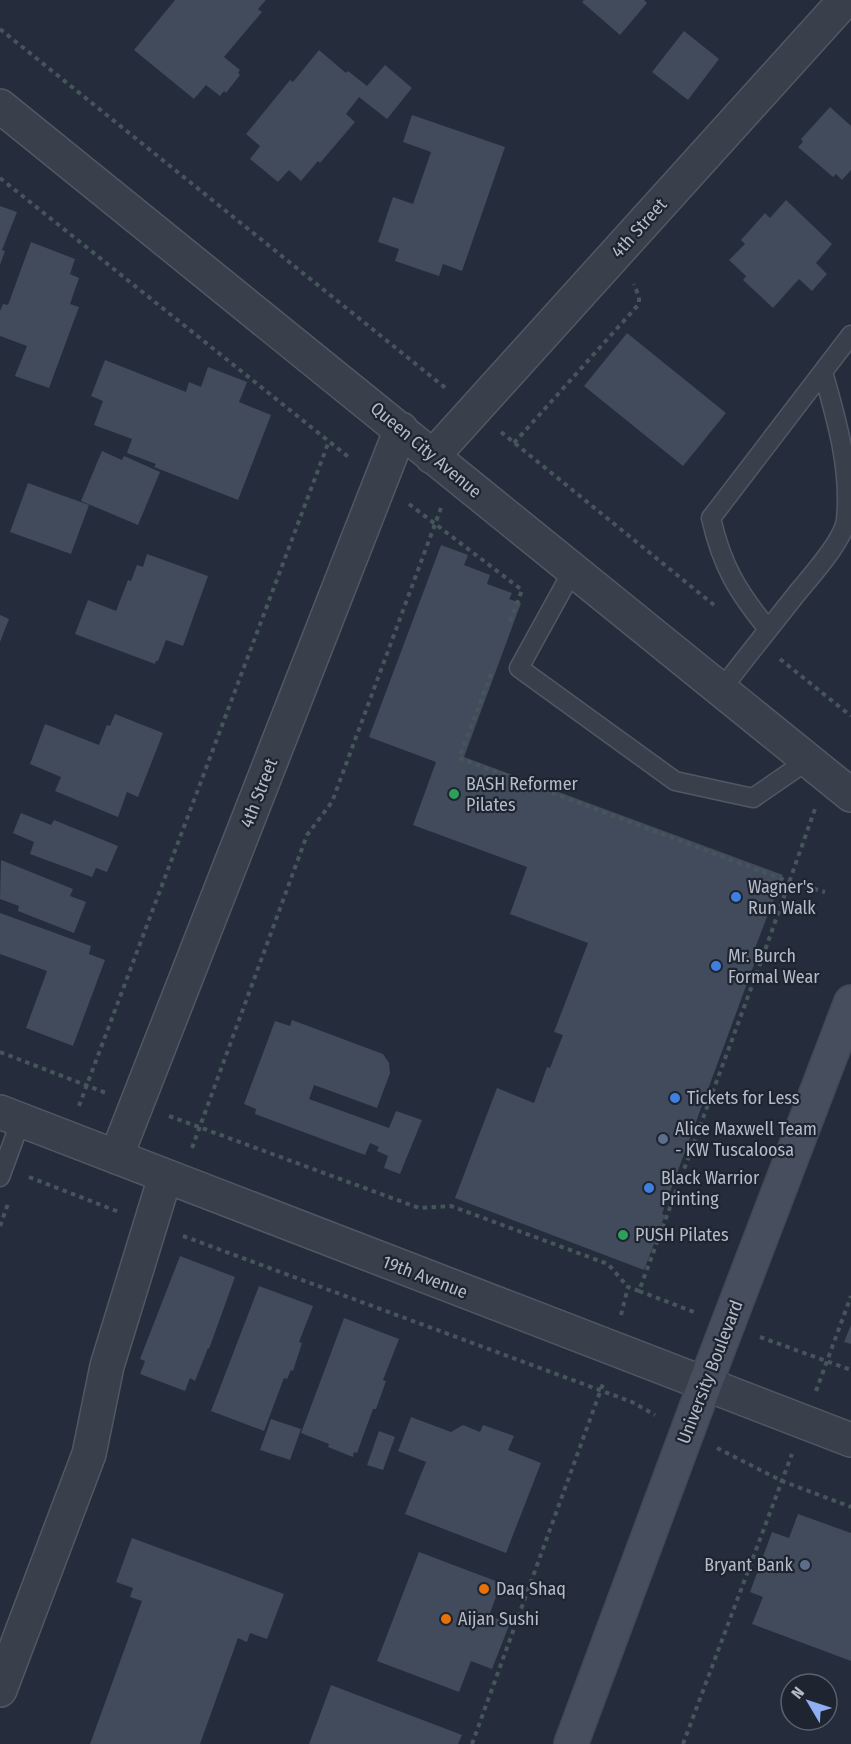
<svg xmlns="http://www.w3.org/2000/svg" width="851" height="1744" font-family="'Fira Sans Condensed',sans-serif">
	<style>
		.building { fill: #414b5b }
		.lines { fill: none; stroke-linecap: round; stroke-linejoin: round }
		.service-casing { stroke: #515864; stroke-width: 21 }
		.minor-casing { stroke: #515864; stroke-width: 36 }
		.secondary-casing { stroke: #424955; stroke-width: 36 }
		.path { stroke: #45565a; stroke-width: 4; stroke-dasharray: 4.5 4.5; stroke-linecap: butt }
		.service { stroke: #39404c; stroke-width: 18 }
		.minor { stroke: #39404c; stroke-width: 33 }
		.secondary { stroke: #474f5f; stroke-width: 33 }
		.leisure-dot { fill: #2e9e5b; stroke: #1e2531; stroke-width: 2 }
		.shop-dot { fill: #3f7fe0; stroke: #1e2531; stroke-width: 2 }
		.service-dot { fill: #5c6f8a; stroke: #1e2531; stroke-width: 2 }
		.food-dot { fill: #e8710a; stroke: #1e2531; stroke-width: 2 }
		.labels { text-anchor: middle; stroke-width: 4.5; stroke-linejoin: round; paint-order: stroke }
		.street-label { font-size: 18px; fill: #b5bbc8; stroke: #1e2531 }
		.poi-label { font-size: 18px; fill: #b5bbc8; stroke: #1e2531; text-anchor: start }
	</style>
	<rect width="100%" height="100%" fill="#252d3c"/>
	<!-- building -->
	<path class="building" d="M175,0H266L258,9L262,12L224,57L240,70L238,73L240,75L226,93L224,91L220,96L206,85L194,99L134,50Z
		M584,0H644L647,3L620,35L582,2Z
		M684,31L719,59L688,100L652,72Z
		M319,50L346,73L348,71L367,86L385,65L412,88L387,119L359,97L346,114L355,122L320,163L318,161L301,181L289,170L278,182L250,159L260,146L246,134L290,80L293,82Z
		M830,107L851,126V170L842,180L836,174L833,177L798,147L803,142L801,139Z
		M412,115L505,147L462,271L443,264L439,276L395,261L399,249L378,242L393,197L413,204L431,152L403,142Z
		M786,200L832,244L816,263L827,274L812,291L799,279L773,308L743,280L746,276L729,260L745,244L741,240L765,213L770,218Z
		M0,206L17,212L2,250L5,251L0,265Z
		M31,242L75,259L70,274L79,278L70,304L79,307L49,388L15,376L27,346L0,336V311L3,304L8,305Z
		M627,333L726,413L683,466L584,386Z
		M105,360L186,392L189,382L201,387L208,367L247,382L239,402L271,415L238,500L154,467L156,464L127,453L132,439L94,425L103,401L91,396Z
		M102,451L122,460L124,456L160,472L138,525L81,501Z
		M28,483L89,505L71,554L10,532Z
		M441,545L468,555L464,565L490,575L487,584L512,593L509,599L521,603L464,757L783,875L754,951H759L662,1214L665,1215L644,1270L455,1198L497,1088L534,1103L547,1067L550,1068L563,1035L554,1032L588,943L510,914L527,867L413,825L436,762L369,737Z
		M147,554L208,576L183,646L166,640L158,661H156L155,664L75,634L88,600L116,611L128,580L131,581L137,565L143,567Z
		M0,615L9,619L0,642Z
		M115,714L163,733L138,797L127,792L118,817L55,791L61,777L30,764L45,724L99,745L107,725L110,726Z
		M21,813L51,825L54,820L118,846L107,872L96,868L92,877L30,854L34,842L13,833Z
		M1,860L73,889L70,896L86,902L74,933L18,911L19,906L0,899Z
		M0,913L91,946L89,954L105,960L73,1046L26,1028L47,971L0,954Z
		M292,1020L383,1054L389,1063L390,1073L377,1108L314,1085L309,1099L389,1128L396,1111L422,1120L400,1174L384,1168L388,1156L377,1151L379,1147L370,1143L365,1155L255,1114L256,1109L244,1104L275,1021L290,1026Z
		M180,1256L235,1277L209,1349L208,1348L195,1381L190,1378L185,1391L140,1374L145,1361L140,1359Z
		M259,1286L313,1306L299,1342L302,1343L293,1371L291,1370L287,1379L284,1378L264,1431L211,1411Z
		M344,1318L399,1339L383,1380L386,1381L376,1409H373L357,1453L354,1452L353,1457L328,1447L329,1444L301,1433Z
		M851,1325V1344L844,1342Z
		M411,1417L451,1432L463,1425L480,1432L483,1425L514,1436L508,1450L541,1463L506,1553L405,1514L426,1462L398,1451Z
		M271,1419L301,1429L290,1460L260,1450Z
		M379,1431L395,1437L383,1470L367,1465Z
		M798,1514L851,1533V1661L752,1624L763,1597L750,1592L772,1532L789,1538Z
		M132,1538L284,1594L267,1639L250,1633L247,1642L238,1638L200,1744H90L142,1601L130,1597L133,1588L116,1582Z
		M419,1552L501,1583L489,1616L510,1623L492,1669L471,1661L459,1692L377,1661Z
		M331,1685L462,1735L458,1744H309Z"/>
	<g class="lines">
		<!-- service casing -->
		<g class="service-casing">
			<path id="service" d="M573,570L519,668L675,781L753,798L808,760
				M768,629C737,591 722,566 711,518L851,335
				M721,690C746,657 772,625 798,592C811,576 843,541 846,520C851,469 837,421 823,372
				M0,1177L21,1120"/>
		</g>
		<!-- minor casing -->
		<g class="minor-casing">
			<path id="minor" d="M0,106L851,795
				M432,457L845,0
				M0,1112L851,1440
				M116,1157L401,429
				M0,1690L89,1454L107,1366L165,1177"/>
		</g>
		<!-- secondary casing -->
		<g class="secondary-casing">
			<path id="secondary" d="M571,1744L705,1384L851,1002"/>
		</g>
		<!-- path -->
		<path class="path" d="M0,29L448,390
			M0,178L351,459
			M501,432L714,605
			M514,443L639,304V297L634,284
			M409,504L522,590L510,622
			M780,659L851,716
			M491,674L459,758L790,882L825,892
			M0,1052L106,1093
			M79,1106L329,441
			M169,1116L419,1208L451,1206L608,1264L628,1287
			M192,1148L307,835L332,802L441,508
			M29,1177L119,1212
			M0,1226L9,1201
			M183,1236L632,1402L655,1415
			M639,1291L694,1312
			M621,1315L628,1287L639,1291L763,956L815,809
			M760,1337L851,1370
			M816,1391L851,1296
			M717,1448L782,1481L851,1507
			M472,1744L604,1381
			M683,1744L792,1454"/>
		<!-- service -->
		<use href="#service" class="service"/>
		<!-- minor -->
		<use href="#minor" class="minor"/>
		<!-- secondary -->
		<use href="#secondary" class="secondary"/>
	</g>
	<!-- markers -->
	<g class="leisure-dot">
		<circle cx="454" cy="794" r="6"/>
		<circle cx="623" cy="1235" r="6"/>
	</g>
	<g class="shop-dot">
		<circle cx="736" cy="897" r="6"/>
		<circle cx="716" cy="966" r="6"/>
		<circle cx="675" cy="1098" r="6"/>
		<circle cx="649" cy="1188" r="6"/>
	</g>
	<g class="service-dot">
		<circle cx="663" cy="1139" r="6"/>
		<circle cx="805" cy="1565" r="6"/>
	</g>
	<g class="food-dot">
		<circle cx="484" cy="1589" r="6"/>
		<circle cx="446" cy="1619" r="6"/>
	</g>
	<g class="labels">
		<!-- street labels -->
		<g class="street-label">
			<text transform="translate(639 228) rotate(-48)" y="6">4th Street</text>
			<text transform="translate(426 450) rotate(40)" y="6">Queen City Avenue</text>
			<text transform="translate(259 793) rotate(-69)" y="6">4th Street</text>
			<text transform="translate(425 1277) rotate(21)" y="6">19th Avenue</text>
			<text transform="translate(710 1372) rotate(-69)" y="6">University Boulevard</text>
		</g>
		<!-- poi labels -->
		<g class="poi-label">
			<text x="466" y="790">BASH Reformer<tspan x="466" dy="21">Pilates</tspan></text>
			<text x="748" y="893">Wagner's<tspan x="748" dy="21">Run Walk</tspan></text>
			<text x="728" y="962">Mr. Burch<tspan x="728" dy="21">Formal Wear</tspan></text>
			<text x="687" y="1104">Tickets for Less</text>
			<text x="675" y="1135">Alice Maxwell Team<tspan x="675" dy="21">- KW Tuscaloosa</tspan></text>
			<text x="661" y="1184">Black Warrior<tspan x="661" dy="21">Printing</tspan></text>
			<text x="635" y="1241">PUSH Pilates</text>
			<text x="793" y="1571" text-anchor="end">Bryant Bank</text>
			<text x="496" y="1595">Daq Shaq</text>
			<text x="458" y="1625">Aijan Sushi</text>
		</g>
	</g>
	<!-- north arrow -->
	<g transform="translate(809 1702) rotate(309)"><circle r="28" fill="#1e2531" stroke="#5a616d" stroke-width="1.5"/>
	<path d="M0-4.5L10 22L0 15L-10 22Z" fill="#8faff2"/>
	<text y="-9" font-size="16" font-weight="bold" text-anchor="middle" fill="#b5bbc8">N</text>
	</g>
</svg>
